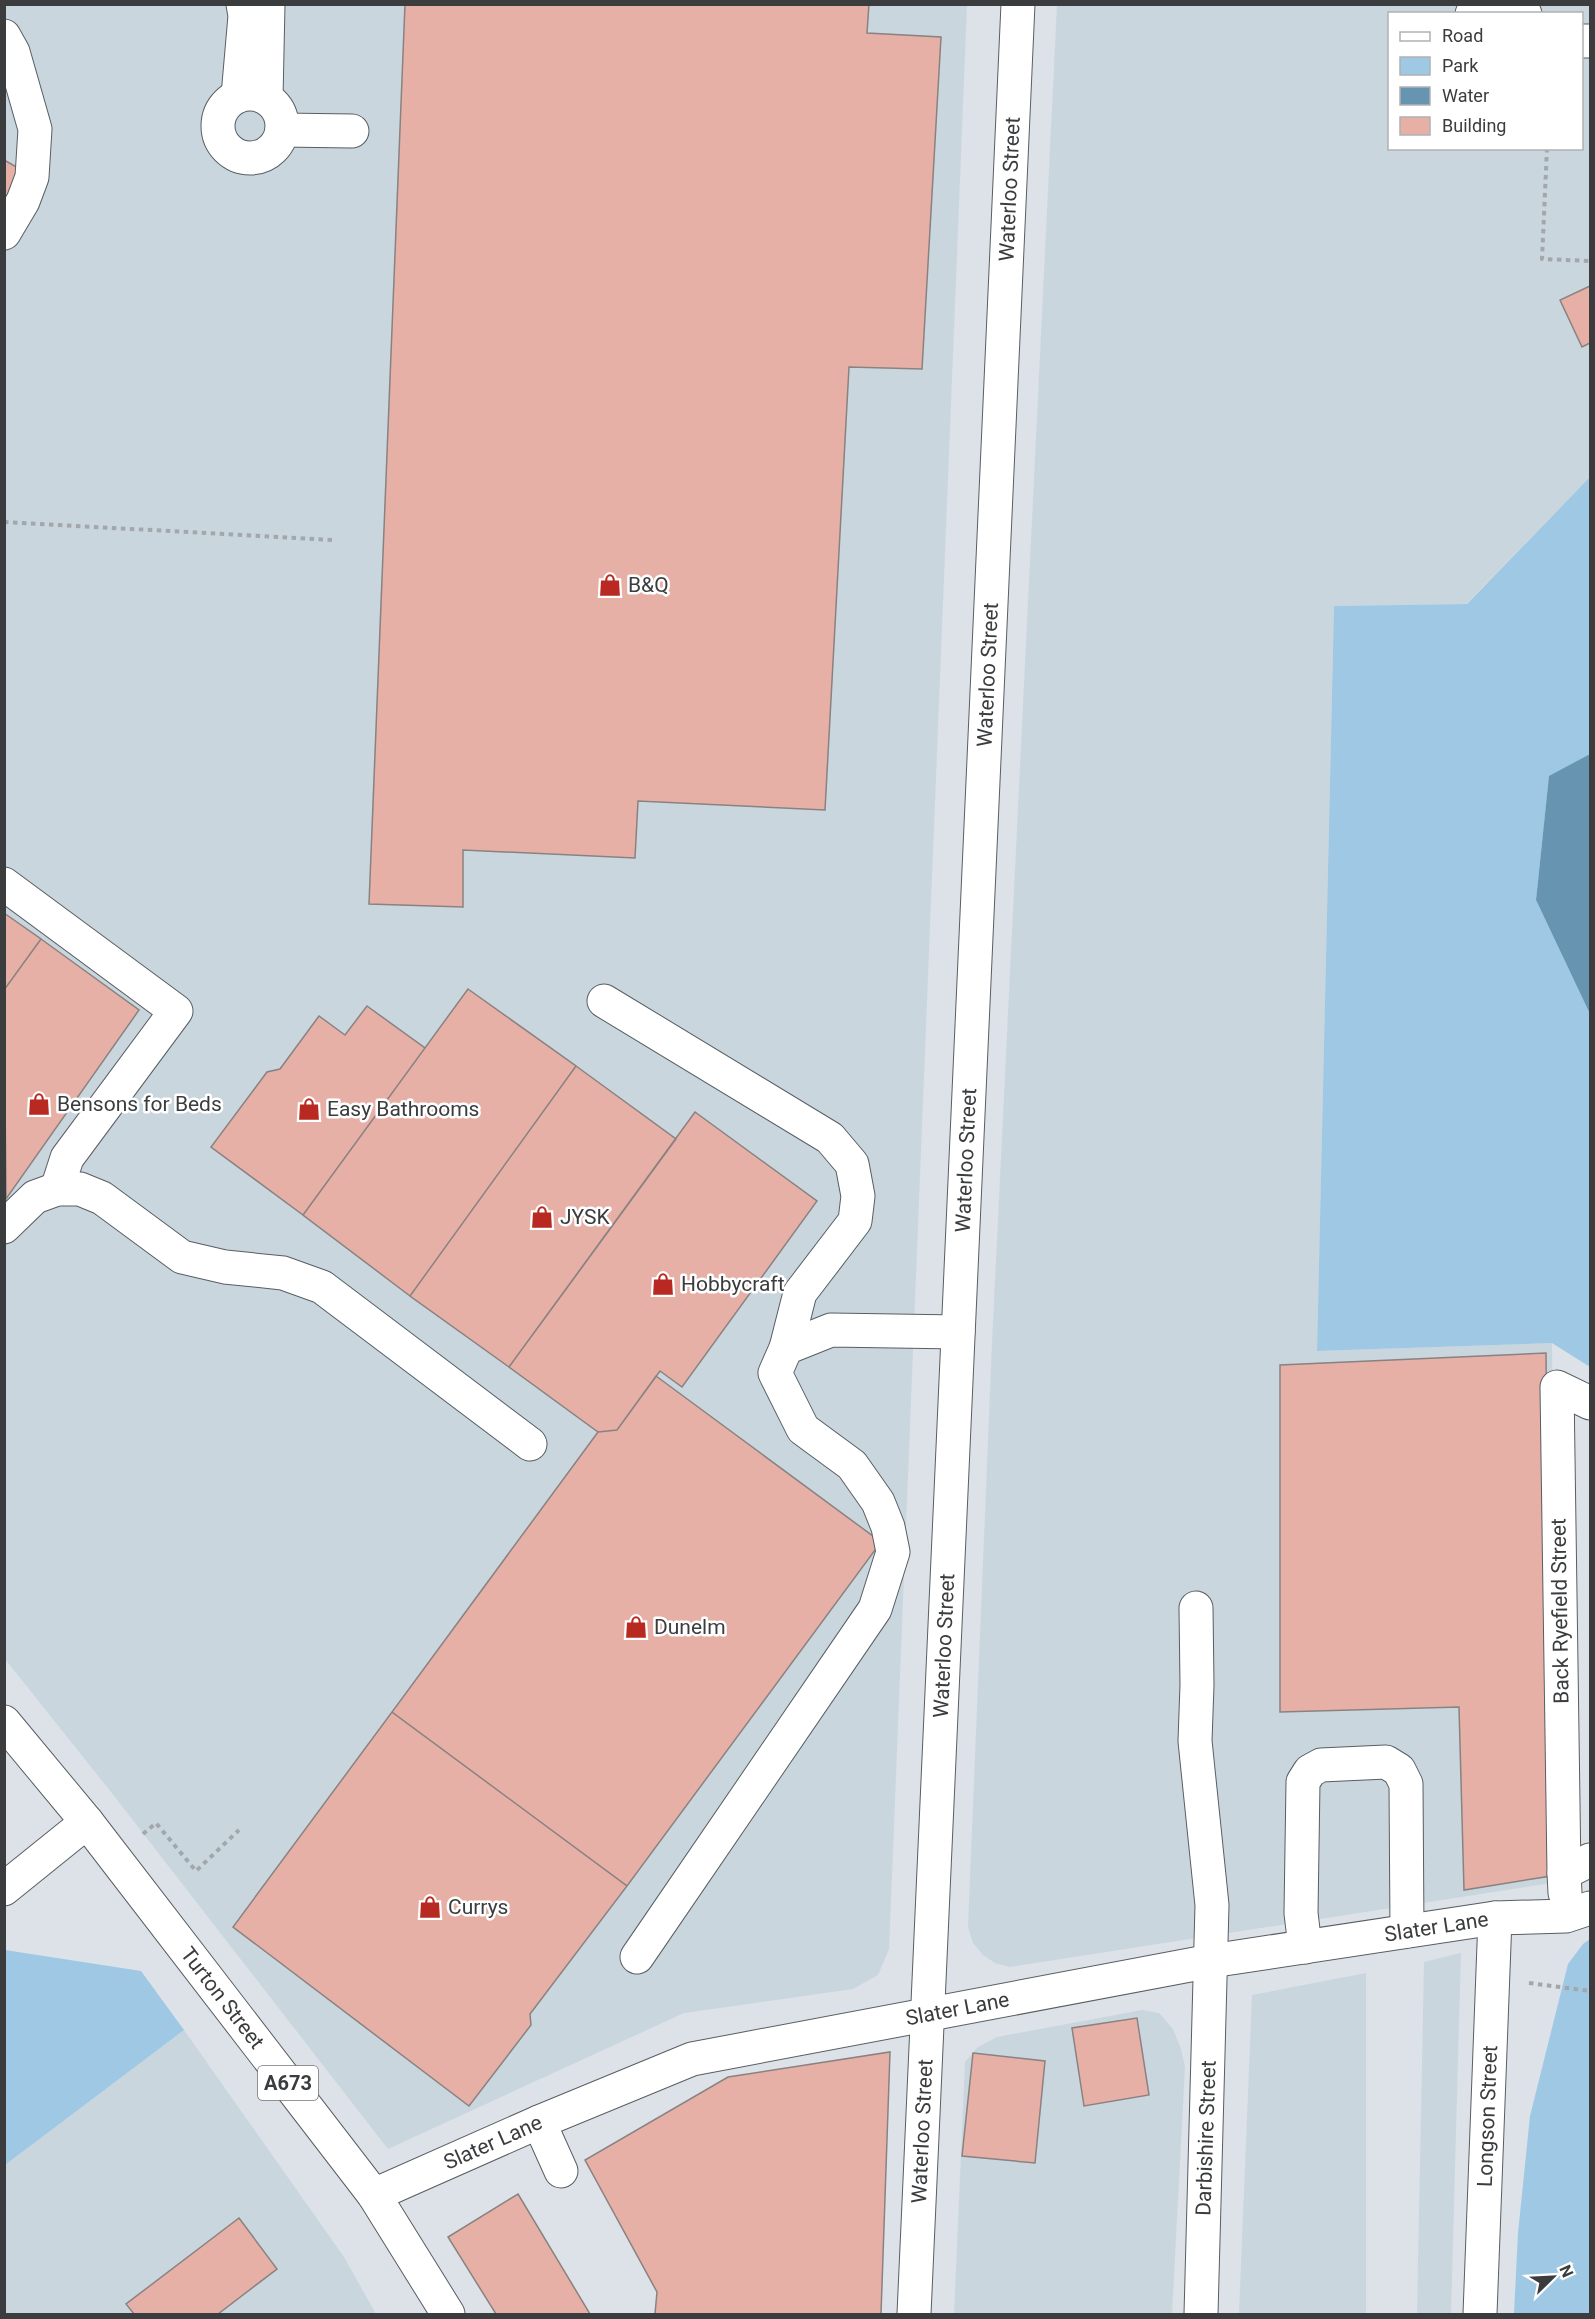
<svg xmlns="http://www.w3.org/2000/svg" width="1595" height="2319" font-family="Roboto,sans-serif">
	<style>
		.built { fill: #c9d6de; fill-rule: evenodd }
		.green { fill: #9fc8e4 }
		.water { fill: #6794b1 }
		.building { fill: #e7b0a7; stroke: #898281; stroke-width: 1.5 }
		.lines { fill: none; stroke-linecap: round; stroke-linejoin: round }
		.minor-casing { stroke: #585e62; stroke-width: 35 }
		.major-casing { stroke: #585e62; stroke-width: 35 }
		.path { stroke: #a3a7ab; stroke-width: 4; stroke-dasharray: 4.5 4.5; stroke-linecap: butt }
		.minor { stroke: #fff; stroke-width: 33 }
		.major { stroke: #fff; stroke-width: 33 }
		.labels { text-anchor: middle; stroke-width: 5; stroke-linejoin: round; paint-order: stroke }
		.shield { fill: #fff; stroke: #757678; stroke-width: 1.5 }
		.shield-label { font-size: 20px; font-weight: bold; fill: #3a3c3e }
		.street-label { font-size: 21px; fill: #3a3c3e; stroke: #fff }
		.poi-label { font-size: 21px; fill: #3a3c3e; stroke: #fff; text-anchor: start }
	</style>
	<rect width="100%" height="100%" fill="#dce2e7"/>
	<!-- built -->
	<path class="built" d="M5,5H967L889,1949L878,1975L853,1989L684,2013L388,2149L111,1792L5,1659Z
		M1057,5H1590V477L1466,604L1334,606L1317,1351L1552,1343L1558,1882L1010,1967L995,1963L983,1955L973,1943L968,1927L992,1343ZM1390,14H1582V148H1390Z
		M1461,1953L1451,2314H1417L1424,1962Z
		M1366,1973V2314H1239L1252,1995Z
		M1142,2010L1159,2013L1173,2029L1181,2049L1185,2067L1172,2314H954L965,2062L978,2047L997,2037Z
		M184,2030L344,2257L376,2314H5V2165Z"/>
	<!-- green -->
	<path class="green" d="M1590,477V754L1549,777L1536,900L1590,1014V1367L1552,1343L1317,1351L1334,606L1467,604Z
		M1590,1939V2314H1514L1518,2233L1530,2116L1568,1964L1583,1944Z
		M5,1950L141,1971L184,2030L5,2165Z"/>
	<!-- water -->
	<path class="water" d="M1590,754V1014L1536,900L1549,776Z"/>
	<!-- building -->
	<path class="building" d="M405,4H869L867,33L941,37L922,369L849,367L825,810L638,801L635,858L463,850V907L369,904Z
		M4,160L22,170L4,203Z
		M1590,286V343L1582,347L1560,300Z
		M4,913L41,939L4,990Z
		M41,939L139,1010L6,1199L4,990Z
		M468,989L576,1066L410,1296L303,1215Z
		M367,1006L425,1048L303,1215L211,1147L267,1072L280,1069L319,1016L345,1035Z
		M576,1066L676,1139L509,1367L410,1296Z
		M695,1112L817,1201L682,1387L660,1371L617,1430L598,1432L509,1367Z
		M1546,1353L1551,1876L1464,1890L1459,1707L1280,1712V1365Z
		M656,1376L881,1542L627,1886L392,1712L598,1432L617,1430Z
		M392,1712L627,1886L530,2014L531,2025L469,2106L233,1927Z
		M1137,2018L1149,2095L1084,2106L1072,2028Z
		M890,2052L881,2314H655L657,2292L585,2160L728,2077Z
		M973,2053L1045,2061L1035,2163L962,2156Z
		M518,2194L590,2314H496L448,2237Z
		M239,2218L277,2269L218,2314H134L126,2304Z"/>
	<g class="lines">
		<!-- minor casing -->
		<g class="minor-casing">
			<g id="minor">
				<path d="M1519,4L1525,14"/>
				<path d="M1472,14L1493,4"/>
				<path d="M4,36L13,52L35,129L32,177L23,201L4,233"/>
				<path d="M1582,41H1590"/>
				<circle cx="250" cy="126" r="32"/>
				<path d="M238,96L245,16L243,4"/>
				<path d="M266,98L268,4"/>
				<path d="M282,130L352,131"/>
				<path d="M4,884L176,1011L67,1158L57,1189"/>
				<path d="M604,1001L830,1138L852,1164L858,1196L855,1221L800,1293L786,1348"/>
				<path d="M4,1227L35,1197L57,1189H80L102,1198L182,1257L225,1267L283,1273L322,1287L530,1444"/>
				<path d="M1196,1608L1197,1685L1195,1741L1212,1905L1201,2314"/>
				<path d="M1564,1873L1557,1387L1590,1403"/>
				<path d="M4,1889L87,1822"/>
				<path d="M1565,1893L1564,1873L1590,1860"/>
				<path d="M1305,1947L1301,1913L1303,1782L1310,1771L1321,1765L1386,1762L1399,1770L1406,1784L1407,1931"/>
				<path d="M637,1957L875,1609L893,1552L888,1527L878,1502L852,1465L803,1429L775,1373L786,1348L831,1330L958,1332"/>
				<path d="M539,2122L561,2171"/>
				<path id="s1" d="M374,2195L539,2122L692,2059L1211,1961L1495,1918L1566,1916L1590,1908"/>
				<path id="s2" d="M914,2314L1018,4"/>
				<path id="s3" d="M1480,2314L1495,1918"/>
			</g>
		</g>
		<!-- major casing -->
		<g class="major-casing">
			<g id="major">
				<path id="s4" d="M4,1722L87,1822L374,2195L448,2314"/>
			</g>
		</g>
		<!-- path -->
		<path class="path" d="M1547,148L1542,259L1590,261
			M4,522L333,540
			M143,1834L156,1823L196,1871L239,1830
			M1529,1983L1590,1991"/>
		<!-- minor -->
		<use href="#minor" class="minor"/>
		<!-- major -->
		<use href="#major" class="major"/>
	</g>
	<!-- icons -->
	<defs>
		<g id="shop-bare" transform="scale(1.8)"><path d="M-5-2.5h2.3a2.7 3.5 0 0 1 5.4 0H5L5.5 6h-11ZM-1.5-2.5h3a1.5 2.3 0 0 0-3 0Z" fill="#b82921" stroke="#fff" stroke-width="2.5" paint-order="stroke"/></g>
	</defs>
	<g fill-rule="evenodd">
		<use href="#shop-bare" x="610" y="585"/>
		<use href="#shop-bare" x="39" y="1104"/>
		<use href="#shop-bare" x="309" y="1109"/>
		<use href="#shop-bare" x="542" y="1217"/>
		<use href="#shop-bare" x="663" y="1284"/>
		<use href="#shop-bare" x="636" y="1627"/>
		<use href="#shop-bare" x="430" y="1907"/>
	</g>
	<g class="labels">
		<!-- shield labels -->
		<rect class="shield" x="258" y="2066" width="60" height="34" rx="4.5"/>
		<g class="shield-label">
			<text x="288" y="2090">A673</text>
		</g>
		<!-- street labels -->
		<g class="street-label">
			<text dy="7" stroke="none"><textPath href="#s2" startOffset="2127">Waterloo Street</textPath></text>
			<text dy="7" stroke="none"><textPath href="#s2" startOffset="1641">Waterloo Street</textPath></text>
			<text dy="7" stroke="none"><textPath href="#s2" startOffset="1155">Waterloo Street</textPath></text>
			<text transform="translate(1560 1611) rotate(-91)" y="7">Back Ryefield Street</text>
			<text dy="7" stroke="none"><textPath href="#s2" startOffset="669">Waterloo Street</textPath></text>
			<text dy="7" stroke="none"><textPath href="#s1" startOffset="1102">Slater Lane</textPath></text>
			<text dy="7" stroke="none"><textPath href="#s4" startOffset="352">Turton Street</textPath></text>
			<text dy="7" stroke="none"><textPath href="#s1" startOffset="616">Slater Lane</textPath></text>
			<text dy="7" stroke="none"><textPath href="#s3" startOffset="198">Longson Street</textPath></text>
			<text dy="7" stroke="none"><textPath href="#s2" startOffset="183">Waterloo Street</textPath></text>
			<text transform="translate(1206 2138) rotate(-88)" y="7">Darbishire Street</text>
			<text dy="7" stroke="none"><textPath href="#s1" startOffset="130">Slater Lane</textPath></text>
		</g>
		<!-- poi labels -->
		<g class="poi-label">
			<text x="628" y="592">B&amp;Q</text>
			<text x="57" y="1111">Bensons for Beds</text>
			<text x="327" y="1116">Easy Bathrooms</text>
			<text x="560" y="1224">JYSK</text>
			<text x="681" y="1291">Hobbycraft</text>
			<text x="654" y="1634">Dunelm</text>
			<text x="448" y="1914">Currys</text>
		</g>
	</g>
	<!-- border -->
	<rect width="1595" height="2319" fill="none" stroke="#3a3c3e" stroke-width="12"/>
	<!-- legend -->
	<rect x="1388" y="12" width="195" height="138" fill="#ffffff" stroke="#b0b1b2" stroke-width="1.5"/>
	<rect x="1400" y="32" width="30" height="9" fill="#ffffff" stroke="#b0b1b2" stroke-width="1.5"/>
	<text x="1442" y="42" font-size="18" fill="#3a3c3e">Road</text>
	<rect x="1400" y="57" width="30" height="18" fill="#9fc8e4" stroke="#b0b1b2" stroke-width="1.5"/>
	<text x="1442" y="72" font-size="18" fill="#3a3c3e">Park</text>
	<rect x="1400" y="87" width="30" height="18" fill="#6794b1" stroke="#b0b1b2" stroke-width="1.5"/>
	<text x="1442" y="102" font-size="18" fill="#3a3c3e">Water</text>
	<rect x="1400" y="117" width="30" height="18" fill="#e7b0a7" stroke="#b0b1b2" stroke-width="1.5"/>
	<text x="1442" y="132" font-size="18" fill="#3a3c3e">Building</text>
	<!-- north arrow -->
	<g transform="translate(1553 2277) rotate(66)" stroke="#ffffff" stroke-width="4.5" paint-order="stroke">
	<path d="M0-4.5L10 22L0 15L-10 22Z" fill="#3a3c3e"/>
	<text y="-9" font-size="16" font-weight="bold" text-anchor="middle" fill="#3a3c3e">N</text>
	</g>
</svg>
